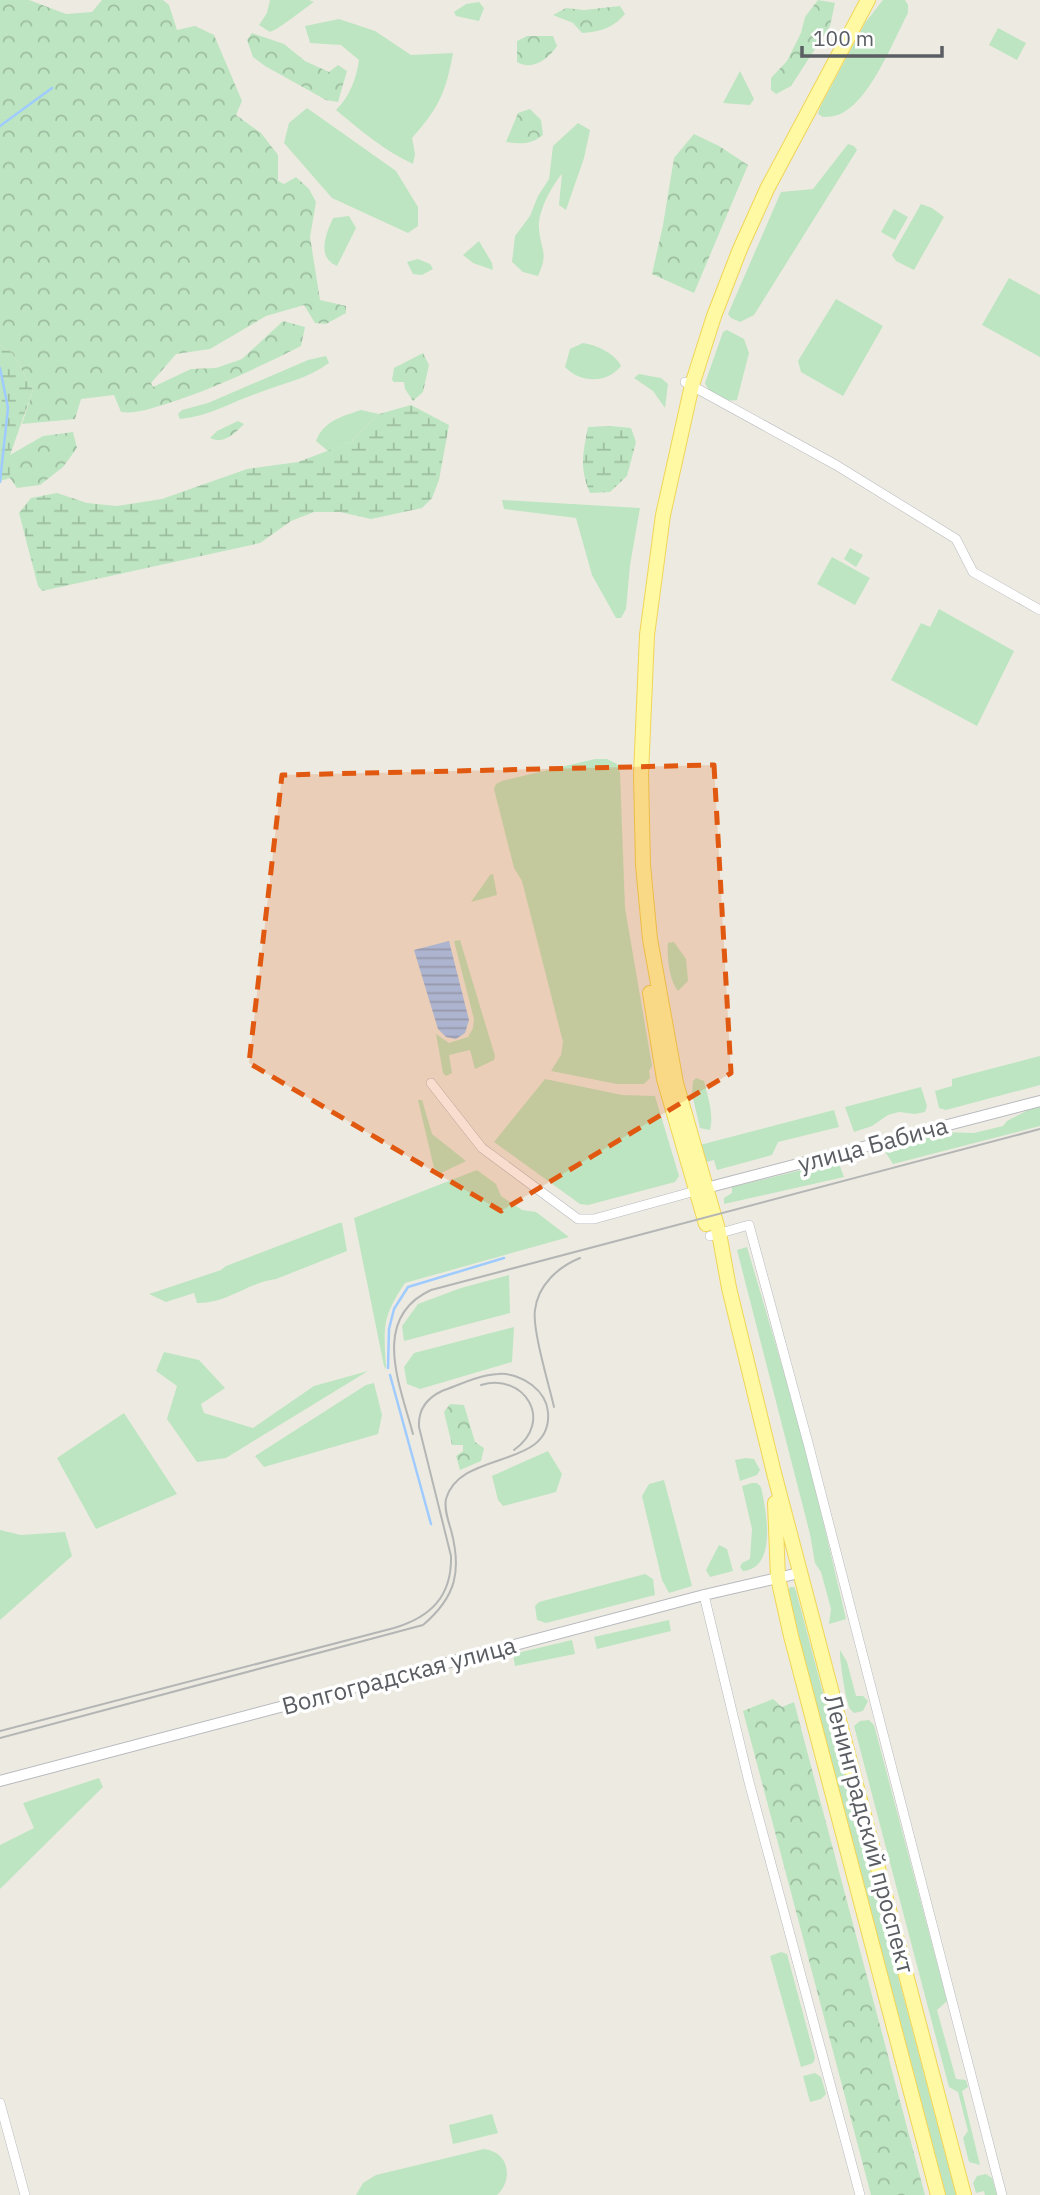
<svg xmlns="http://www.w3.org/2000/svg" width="1040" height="2195" font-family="'IBM Plex Sans',sans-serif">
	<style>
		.green { fill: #bde5c1 }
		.forest { fill: url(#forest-crowns) }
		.wetland { fill: url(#wetland-marsh) }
		.water { fill: url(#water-rules) }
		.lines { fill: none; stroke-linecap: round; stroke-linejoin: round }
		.stream { stroke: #9fcbff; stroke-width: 2.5 }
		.minor-casing { stroke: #b7b9be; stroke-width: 10 }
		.tertiary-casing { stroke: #b7b9be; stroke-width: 12 }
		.primary-casing { stroke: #f0d556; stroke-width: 16 }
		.minor { stroke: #fff; stroke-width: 9 }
		.tertiary { stroke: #fff; stroke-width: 10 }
		.primary { stroke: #fff9a4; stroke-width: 14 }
		.tram { stroke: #b4b5b5; stroke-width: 2 }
		.marked { fill: #e15910; fill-opacity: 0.2; stroke: #e15910; stroke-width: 5; stroke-dasharray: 14 9; stroke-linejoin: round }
		.labels { text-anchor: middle; stroke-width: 7; stroke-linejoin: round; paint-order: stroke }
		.street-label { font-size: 24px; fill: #5a5d62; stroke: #fff }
	</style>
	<defs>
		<pattern id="forest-crowns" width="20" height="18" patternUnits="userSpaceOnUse" patternTransform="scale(1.75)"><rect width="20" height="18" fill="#bde5c1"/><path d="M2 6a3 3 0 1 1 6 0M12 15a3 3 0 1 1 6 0" fill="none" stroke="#9dbda0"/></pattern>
		<pattern id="wetland-marsh" width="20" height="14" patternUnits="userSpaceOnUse" patternTransform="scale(1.75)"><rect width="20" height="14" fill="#bde5c1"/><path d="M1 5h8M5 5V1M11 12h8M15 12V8" fill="none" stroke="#9dbda0"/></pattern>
		<pattern id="water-rules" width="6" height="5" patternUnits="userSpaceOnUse" patternTransform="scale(1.75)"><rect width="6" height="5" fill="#9fcbff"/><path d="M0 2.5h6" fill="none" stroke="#85a8d2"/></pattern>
	</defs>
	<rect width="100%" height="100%" fill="#edebe1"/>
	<!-- green -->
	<path class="green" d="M270,0H309L314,2C302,10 281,28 270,32L259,25L267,13Z
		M883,0H905L908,5V13C893,41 872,96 844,112C838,116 830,117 823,117L818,114L820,107L865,23Z
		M479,2L484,8L479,21L456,16L454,12L466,4Z
		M339,19L375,31L411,55L453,53C446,92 439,108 412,138L415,154L413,164C385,151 360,130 336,110C349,98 357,77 359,60L341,45L310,43L305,26Z
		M998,28L1026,43L1017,60L989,45Z
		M740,71L754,99L750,105L723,103Z
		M307,108L396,171L418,207V226L408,233L332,198L284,143L289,123Z
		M578,123L590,130L584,158L566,210L559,205L562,174C552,185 537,213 539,229C541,252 549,252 538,276L523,272L512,262L515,236L530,216L538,196L549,179L553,146Z
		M848,144L854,146L857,150L754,315L740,322L731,318L728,314L781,192L813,189Z
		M921,204L932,208L944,217L914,270L896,261L892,255Z
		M894,209L908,217L895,240L881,232Z
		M349,216L356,228L337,266C316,257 326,234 333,218Z
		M479,241L492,263L493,270L473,263L463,255Z
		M418,259L430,264L433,269L422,275L413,274L407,262Z
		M1009,278L1040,295V357L982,325Z
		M836,299L883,326L843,396L801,372L798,361Z
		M727,330L744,339L749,353L737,400C726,403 709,394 705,383L723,332Z
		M583,343C596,345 615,353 621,366C607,384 580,383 565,367L570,349Z
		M326,356L329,363C307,379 284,383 258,393C232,402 209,416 180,419L178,414L182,410L208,403L308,360Z
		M639,374L661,378L668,384L665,408L653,391L634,378Z
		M361,410L379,414L351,442L328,451L316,441C323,421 343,416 361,410Z
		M502,500L640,508L630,565L626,609L621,618H616L592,575L576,518L504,509Z
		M850,548L863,555L856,567L844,559Z
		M832,557L870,578L855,605L817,584Z
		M939,609L1014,651L977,726L891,680L921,623L930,627Z
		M595,759H607L617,764L620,773L625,908L652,1066L649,1071L650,1078L644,1084H617L551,1071L561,1055L563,1042L522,881L514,868L494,789L496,784L502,781Z
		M493,874L497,895L471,902L490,875Z
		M460,940L495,1056L494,1060L475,1069L470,1050L449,1055L452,1073L446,1076L443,1073L436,1034L449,1043L468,1037L473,1028L474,1019L454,941Z
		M674,942L686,959L688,981L678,991C669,979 667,959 668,943Z
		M1040,1056V1085L946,1110L939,1108L935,1091L952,1086V1079Z
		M696,1078L704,1081C708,1097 714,1115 710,1130L700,1128L692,1094L693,1081Z
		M545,1079L622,1095L655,1096L679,1176L675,1182L588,1205L580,1204L494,1142Z
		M921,1087L927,1106L925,1112L915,1114L899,1112L888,1115L872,1126L854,1132L845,1107Z
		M418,1100H422L432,1134L466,1161L441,1173L434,1168Z
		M1040,1107V1126L893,1164L884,1150L887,1147L944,1132L974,1133L1003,1126L1007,1121L1028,1110Z
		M834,1110L839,1127L778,1142L772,1155L717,1170L714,1160L702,1163L696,1146Z
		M838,1161L844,1177L724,1204V1198L732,1193V1187Z
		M477,1170L496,1184L501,1196L522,1210L536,1212L569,1237L405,1283C381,1319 384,1327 386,1369L384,1366L354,1218Z
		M339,1223H342L347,1251L276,1279C249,1282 227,1304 197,1303L194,1293L166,1302L149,1294L221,1270L226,1266Z
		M747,1247L805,1444L846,1619L829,1624L831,1609L821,1572L815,1563L810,1534L737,1250Z
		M509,1275L510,1313L404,1341L402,1326L418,1304L461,1288Z
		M514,1327L512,1362L420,1389L407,1384L404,1367L414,1353Z
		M164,1352L199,1360L225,1388L201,1404L204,1413L253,1428L314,1386L368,1371L226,1458L197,1462L167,1419L177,1386L156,1371Z
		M374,1383L382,1415L378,1434L264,1467L255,1456L366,1385Z
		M124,1413L177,1494L96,1529L57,1458Z
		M548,1451L562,1474L556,1492L503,1506L498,1500L492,1476Z
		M746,1458L754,1459L760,1470L757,1475L740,1481L735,1460Z
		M664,1480L692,1586L669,1593L662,1580L642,1496L649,1484Z
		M752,1483H757L761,1487C766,1510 778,1568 743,1571L740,1567L742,1563L750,1559L752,1529L742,1486Z
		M0,1530L21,1535L65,1532L72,1556L0,1620Z
		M719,1545L727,1549L733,1571L710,1577L706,1570Z
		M645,1574L653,1579L655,1595L546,1623L537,1620L535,1606L539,1602Z
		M790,1587H794L796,1591L956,2195H946L797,1630L788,1591Z
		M669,1620L671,1631L597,1649L594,1637Z
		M572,1640L575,1654L515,1666L513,1654Z
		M840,1650L847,1662L856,1696H863L868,1701L863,1711L854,1713C850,1709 849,1709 848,1703C845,1695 839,1656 840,1650Z
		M869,1720L874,1725L947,2001L937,2010L956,2079L966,2080L968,2087L962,2091L980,2165L969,2162L963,2138L968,2131L958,2092L949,2087L854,1726L860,1721Z
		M99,1778L103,1787L0,1889V1845L34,1828L23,1803Z
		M781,1952L787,1954L815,2058L813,2063L801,2067L770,1956Z
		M815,2073L821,2077L826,2094L821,2099L810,2102L803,2076Z
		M492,2114L498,2133L453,2144L449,2125Z
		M484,2149C509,2152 514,2179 497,2195H356L363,2183L376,2175Z
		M986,2174L992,2178L997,2195H985L984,2191L976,2193L973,2183L977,2176Z"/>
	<!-- forest -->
	<path class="forest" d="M0,0H29L66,14L92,12L102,0H163L169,5L177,30L195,26L214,35L242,101L236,115L261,133L278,155V181L284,184L296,177L309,189L316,202L310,237L320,300L346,306V313L326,324L315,323L304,305L266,316L210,349L176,354L151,383L153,387L191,369L216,368L242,359L283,321L305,327L301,346C257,368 215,388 169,403C152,408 138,414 121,412L114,395L81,399L75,419L22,424L33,390L12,353L0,345Z
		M818,0L835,3L830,26L791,86L776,94L771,90V78L787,61L801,33L805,17Z
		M620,6L625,14C613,28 600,32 582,33L573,23L553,15L566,8L584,10Z
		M252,33L284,44L305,61L329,72L338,65L347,71L338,102L326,100L265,66L253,57L247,40Z
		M527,36H553L557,46C548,59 533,71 517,62V41Z
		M530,109L541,120L543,135C530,145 522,144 506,142L518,113Z
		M694,134L719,146L748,165L694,293L652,274L663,225L674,158Z
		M423,353L429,365L423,392L413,401L405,389L404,382H394L392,380L394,368Z
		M238,421L244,424C235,433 224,445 210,438L217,431Z
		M73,432L77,448L63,467L40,485L17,488L10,478V455L43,436Z
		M450,1404L464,1405L475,1442L484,1448L481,1461L460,1470L456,1456L463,1451V1445H452L444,1412Z
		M773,1699L782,1707L794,1702L925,2195H871L743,1711Z"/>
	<!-- wetland -->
	<path class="wetland" d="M0,345L12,353L33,390L10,455V478L0,481Z
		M411,405L449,425L439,480L432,498L422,508L371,519L340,512H314L291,521L260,543L42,591L38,586L19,513L31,498L57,493L87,503L117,506L162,499L247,469L298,462L351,442L379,414Z
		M611,426L631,428L636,442L627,476L610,492L590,493C579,467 583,454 588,427Z"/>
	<!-- water -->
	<path class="water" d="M449,941L469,1020L465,1033L456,1039L446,1037L438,1029L414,950Z"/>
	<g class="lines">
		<!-- stream -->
		<path class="stream" d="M0,126L52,88
			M0,368L8,408L0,482
			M388,1368L389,1329L394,1309L408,1287L504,1258
			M390,1375L431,1524"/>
		<!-- minor casing -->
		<g class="minor-casing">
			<path id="minor" d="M685,382L836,465L956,539L973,572L1040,610
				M431,1083L482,1148L578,1219H594L699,1190
				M710,1236L749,1225L808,1443L1002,2195
				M704,1595L749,1782L860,2195
				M0,2103L25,2195"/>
		</g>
		<!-- tertiary casing -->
		<g class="tertiary-casing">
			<path id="tertiary" d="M706,1188L1040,1101
				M0,1781L704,1595L799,1573"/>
		</g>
		<!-- primary casing -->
		<g class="primary-casing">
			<path id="primary" d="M868,0L767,189L740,249L714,316L692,385L663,515L647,635L641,775L643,865L650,939L676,1083L719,1233L729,1288L774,1473L964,2195
				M650,993L664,1079L706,1224
				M775,1503L778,1578L791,1636L938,2195"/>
		</g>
		<!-- minor -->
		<use href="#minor" class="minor"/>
		<!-- tertiary -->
		<use href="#tertiary" class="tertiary"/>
		<!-- primary -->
		<use href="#primary" class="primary"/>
		<!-- tram -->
		<path class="tram" d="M481,1385C524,1372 555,1421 514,1450
			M554,1407C549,1385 532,1329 535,1310C538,1285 558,1267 580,1258
			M413,1434C400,1385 370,1318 431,1290L1040,1129
			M0,1731L394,1628C431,1617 452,1596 451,1556L419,1427C418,1410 427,1398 442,1391C459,1385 479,1375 498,1374C510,1373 523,1378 532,1385C541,1392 547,1401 548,1412C553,1470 460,1449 446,1499C444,1509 448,1520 451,1530C462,1571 456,1597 423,1625L0,1738"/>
	</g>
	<!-- marked area -->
	<path class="marked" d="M714,765L731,1073L501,1211L249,1063L282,775Z"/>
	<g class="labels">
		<!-- street labels -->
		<g class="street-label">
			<text transform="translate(873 1145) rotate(-15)" y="8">улица Бабича</text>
			<text transform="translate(399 1676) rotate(-15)" y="8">Волгоградская улица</text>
			<text transform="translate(869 1834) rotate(75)" y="8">Ленинградский проспект</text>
		</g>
	</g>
	<!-- scale -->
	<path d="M802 46v10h140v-10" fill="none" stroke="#5a5d62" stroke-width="3.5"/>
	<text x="813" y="46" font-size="21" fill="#5a5d62" stroke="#ffffff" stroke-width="5" paint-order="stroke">100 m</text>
</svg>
